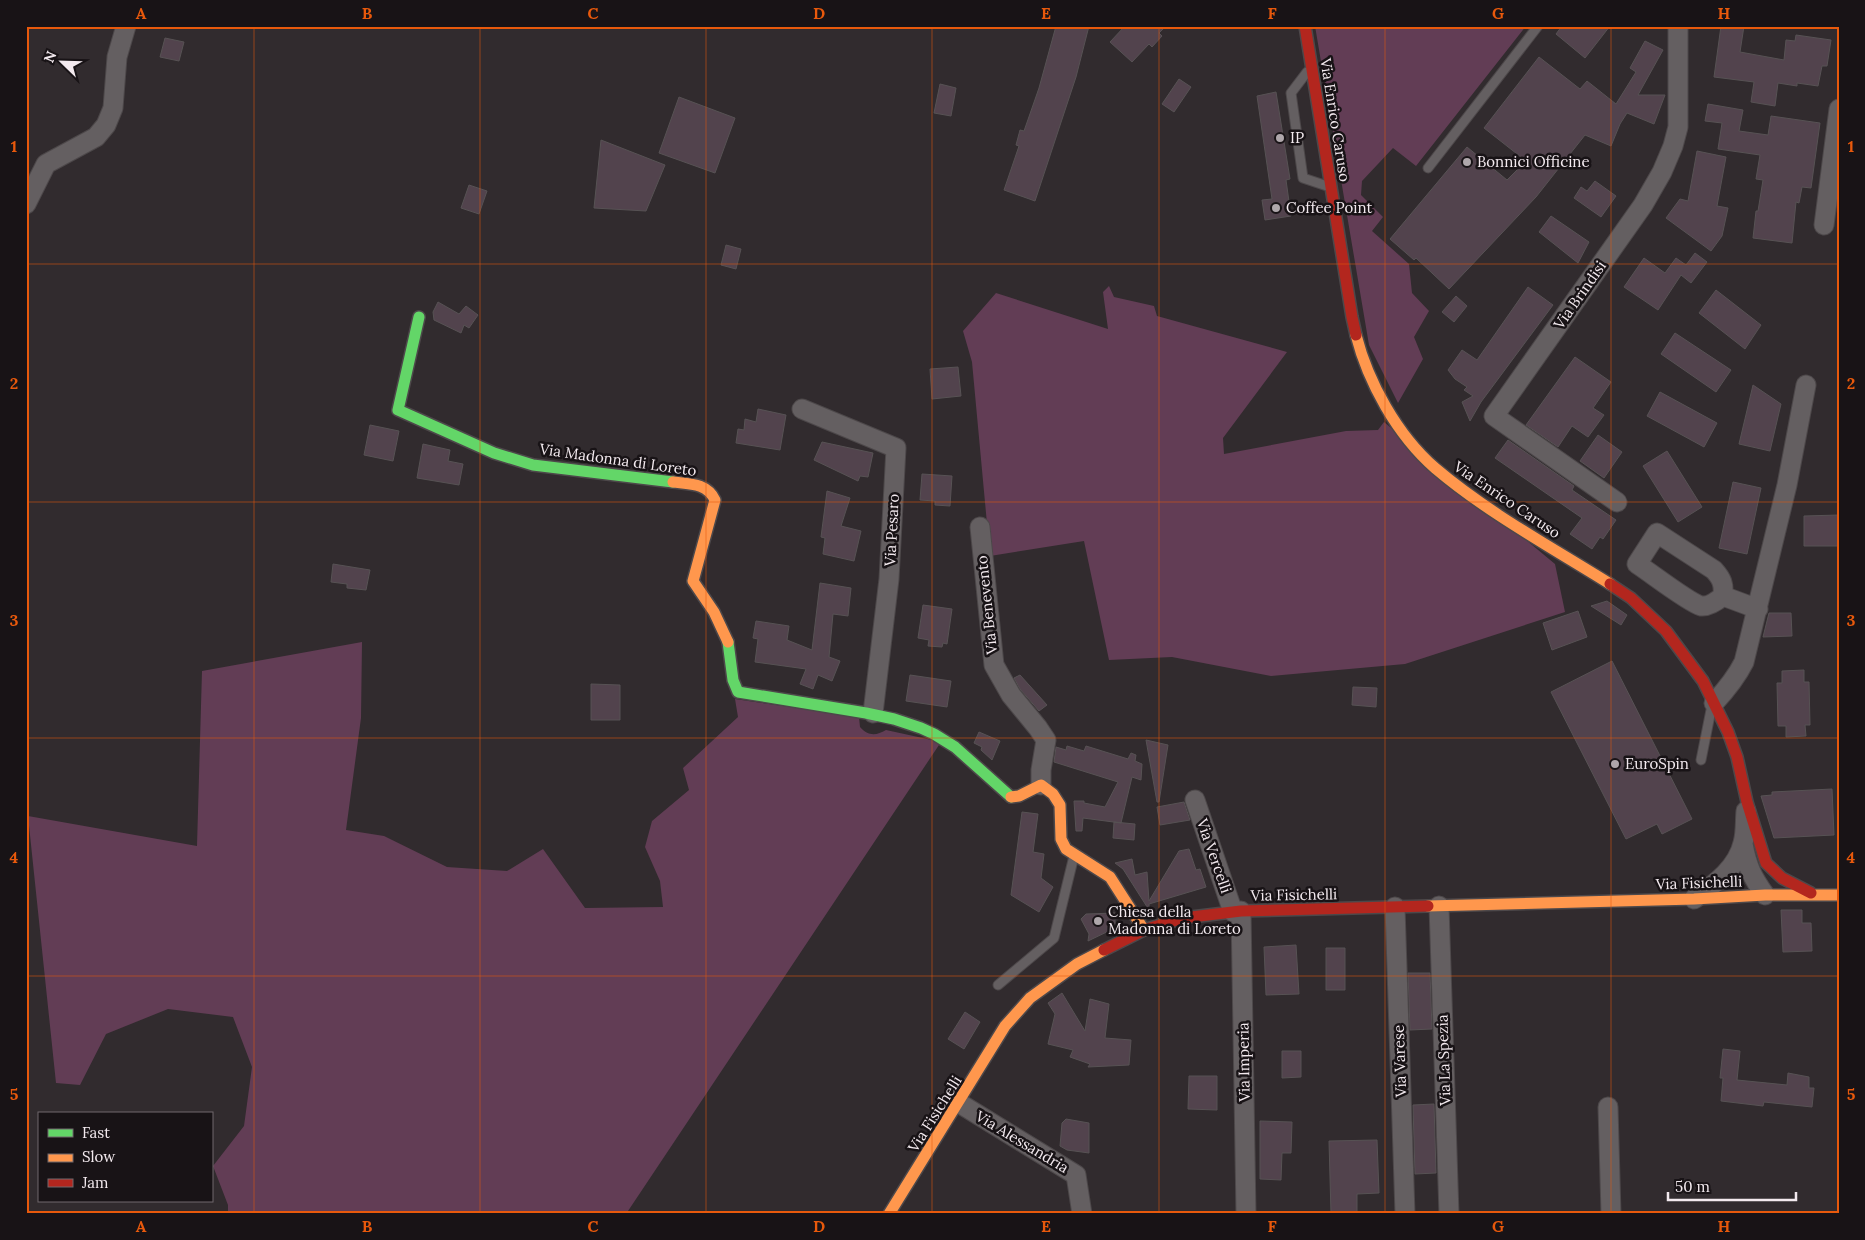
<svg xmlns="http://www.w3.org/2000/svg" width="1865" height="1240" font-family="Lora,serif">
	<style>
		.green { fill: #623d55 }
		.building { fill: #52434d; stroke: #575254 }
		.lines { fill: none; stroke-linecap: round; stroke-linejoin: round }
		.lane-casing { stroke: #4d484a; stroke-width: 11 }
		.street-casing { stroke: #4d484a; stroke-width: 21 }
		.fast-casing { stroke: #4d484a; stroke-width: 14 }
		.slow-casing { stroke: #4d484a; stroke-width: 14 }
		.jam-casing { stroke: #4d484a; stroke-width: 14 }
		.lane { stroke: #645f61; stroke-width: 9 }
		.street { stroke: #645f61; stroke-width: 19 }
		.fast { stroke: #63d668; stroke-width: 11 }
		.slow { stroke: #ff974d; stroke-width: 11 }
		.jam { stroke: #b3261e; stroke-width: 11 }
		.grid { fill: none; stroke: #e8590c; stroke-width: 1; stroke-opacity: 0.55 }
		.poi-dot { fill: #afa7ab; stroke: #181316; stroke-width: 2 }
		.labels { text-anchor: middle; stroke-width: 5; stroke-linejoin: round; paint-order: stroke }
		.street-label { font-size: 15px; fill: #f3eaef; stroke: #181316 }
		.poi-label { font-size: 15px; fill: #f3eaef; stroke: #181316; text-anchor: start }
		.neatline { fill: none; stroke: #e8590c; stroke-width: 2 }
		.grid-label { font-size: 16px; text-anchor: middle; font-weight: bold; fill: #e8590c }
	</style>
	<rect width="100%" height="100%" fill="#312b2e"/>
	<!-- green -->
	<path class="green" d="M1315,26H1526L1416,166L1393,148L1362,181L1361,195L1383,217L1372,231L1409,264L1412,293L1429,311L1414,337L1423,359L1398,403L1369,345Z
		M1109,286L1114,297L1154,306L1157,316L1287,352L1223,438L1224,454L1346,431L1378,430L1384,422L1555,564L1565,612L1405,664L1271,676L1172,657L1109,660L1084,541L990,556L972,362L963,331L996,293L1108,329L1103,292Z
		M362,642L361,718L346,830L384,836L447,867L507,871L543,849L585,908L663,907L660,881L645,847L652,821L689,790L683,768L738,717L735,699L859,717L860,727C868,736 876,736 886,730L941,742L626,1214H228V1205L213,1166L244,1126L252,1067L233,1017L168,1009L106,1034L80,1085L56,1083L28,816L197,846L202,671Z"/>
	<!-- building -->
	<path class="building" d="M1056,26H1089L1076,77L1035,201L1004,190L1019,146L1016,145L1020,130L1024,131L1039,88Z
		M1125,26H1166L1159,33L1162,36L1152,47L1149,44L1132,62L1110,42Z
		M1562,26H1610L1585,58L1556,34Z
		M1721,26H1744L1740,52L1784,60L1786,40L1795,41L1796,35L1831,40L1827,66H1822L1818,86L1797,83V86L1778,83L1775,106L1751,102L1754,82L1714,77Z
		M165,38L184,42L179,61L160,57Z
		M1645,41L1663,50L1638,95H1665L1654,124L1627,113L1620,124L1611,146L1585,135L1536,197L1449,289L1416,258L1414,260L1390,239L1467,147L1507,180L1526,161L1484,128L1539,57L1580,89L1587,81L1616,104L1636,72L1630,68Z
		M1179,79L1191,87L1174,112L1162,104Z
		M940,84L956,88L951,116L934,113Z
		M1276,92L1290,179L1286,180L1291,216L1265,220L1262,200L1272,199L1257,96Z
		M679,97L735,118L715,173L659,153Z
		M1708,104L1743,110L1739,131L1768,135L1771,116L1820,123L1811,188L1802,187L1799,203L1796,202L1792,243L1753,238L1756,211H1758L1763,180L1756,179L1760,155L1718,149L1722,123L1705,121Z
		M601,140L665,165L646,211L594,208Z
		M1697,151L1726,157L1717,206L1728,208L1722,236L1711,251L1666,218L1680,199L1688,201Z
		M1595,181L1616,196L1601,217L1574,198L1581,187L1587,191Z
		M469,185L487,191L479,214L461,208Z
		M1551,216L1589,242L1578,263L1539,232Z
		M726,245L741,249L736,269L721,265Z
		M1695,253L1707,262L1691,283L1681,275L1658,310L1624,287L1644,258L1665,273L1676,258L1686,265Z
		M1528,287L1553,305L1481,402L1470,421L1462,402L1473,396L1464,390L1467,387L1455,379L1448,370L1462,350L1477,360Z
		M1716,290L1761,325L1745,349L1699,313Z
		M1456,296L1467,306L1454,322L1442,312Z
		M438,302L459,314L466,306L478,315L469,328L464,325L461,333L434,320L433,312Z
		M1675,333L1731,370L1716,392L1661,354Z
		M1575,357L1611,382L1593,408L1604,415L1588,437L1572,426L1558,447L1526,425Z
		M958,367L961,396L932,399L930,369Z
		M1753,385L1781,404L1770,451L1739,444Z
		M1660,392L1717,423L1704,447L1647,416Z
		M758,409L786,415L780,450L736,443L738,429L744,430L745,419L756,422Z
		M370,425L399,431L393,461L364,455Z
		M1598,435L1622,452L1604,478L1580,461Z
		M1508,440L1574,486L1572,490L1616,520L1603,539L1600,537L1592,549L1570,534L1582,518L1495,458Z
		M822,442L873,453L868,477L860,476L858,481L814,460Z
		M423,444L450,450L448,461L463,464L459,485L417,478Z
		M1667,451L1702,507L1678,522L1643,466Z
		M922,474L952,476L950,506L935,505V501L920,500Z
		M1733,482L1761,488L1747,554L1719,548Z
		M827,491L850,498L841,526L861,531L854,561L823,554L825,538L821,537Z
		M1839,515V546H1804V516Z
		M333,564L370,570L366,590L347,588V584L331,582Z
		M820,583L851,588L848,616L833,614L829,657L840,661L832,681L818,675L813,689L800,684L806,669L755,662L758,639L753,638L756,621L789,626L787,640L812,650Z
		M1607,601L1627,615L1621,625L1591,606Z
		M923,605L952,609L947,644L943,643L942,647L928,646L929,640L918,638Z
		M1578,611L1587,637L1552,650L1543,623Z
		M1769,613H1791L1792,636L1763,637Z
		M1612,661L1692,819L1662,834L1657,824L1626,839L1551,692Z
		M1804,670V682H1809L1810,725H1805L1806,736L1786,737V726H1778L1777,683H1782V671Z
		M910,675L951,681L947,707L906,701Z
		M1020,675L1047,705L1039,711L1020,689L1014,678Z
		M591,684L620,685V720H591Z
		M1353,687L1377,688L1376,707L1352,705Z
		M979,732L1000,741L992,760L981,750L982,747L974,743Z
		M1146,740L1168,745L1159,802H1157Z
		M1067,746L1084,751L1086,746L1128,759L1131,753L1136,755L1135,761L1142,764L1141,780L1132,777L1121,823L1083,818L1082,831H1076L1074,801H1084V803L1105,807L1118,782L1054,762L1056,747L1066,750Z
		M1832,789L1834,835L1774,838L1761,796L1772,795V792Z
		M1184,802L1190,820L1160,825L1157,807Z
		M1022,812L1038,814L1033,852L1044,854L1041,878L1053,887L1039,912L1011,895Z
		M1114,822L1135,824L1134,840L1113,838Z
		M1189,849L1196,870L1200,869L1206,887L1149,904V910L1123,869L1115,863L1132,859L1135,875L1147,872L1149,901L1179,851Z
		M1781,910H1802V923H1811L1812,951L1783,952Z
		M1115,913V928L1088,941L1089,934L1081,919L1086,914Z
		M1296,945L1299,994L1266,995L1264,947Z
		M1326,948H1345V990H1326Z
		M1408,973H1430L1432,1029L1410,1030Z
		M1062,993L1085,1031L1090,999L1109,1004L1105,1038L1131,1040L1129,1065L1088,1067L1090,1064L1070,1057L1073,1050L1048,1044L1055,1014L1048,1003Z
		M965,1012L980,1022L964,1049L948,1039Z
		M1723,1049L1740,1051L1737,1080L1787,1085L1788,1073L1809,1077V1088H1814L1812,1107L1764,1102L1763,1106L1721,1101L1723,1078H1720Z
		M1282,1051H1301V1077L1282,1078Z
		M1189,1076H1217V1110L1188,1109Z
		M1434,1104L1436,1173L1415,1174L1413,1105Z
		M1066,1119L1089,1123V1153L1067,1150L1060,1146L1062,1123Z
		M1260,1121L1292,1122L1291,1153H1282L1281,1180L1260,1179Z
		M1377,1140L1379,1193L1357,1194V1214H1331L1329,1141Z"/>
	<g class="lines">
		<!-- lane casing -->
		<g class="lane-casing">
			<path id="lane" d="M1307,72L1291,93L1303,178L1327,186
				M1428,168L1538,26
				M1701,760L1711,710
				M998,985L1054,938L1074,856"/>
		</g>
		<!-- street casing -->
		<g class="street-casing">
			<path id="street" d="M26,204L46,164L96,137L106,125L113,108L117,57L126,26
				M1824,225L1839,109
				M802,409L896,448L889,579L873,713
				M1617,502L1494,416L1643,205L1662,172L1673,146L1678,127V26
				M980,527L994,665L1011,695L1038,728L1046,740L1041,770V785
				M1657,533L1714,570C1722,579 1724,584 1723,596C1717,601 1709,607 1701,606C1688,602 1651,573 1637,564Z
				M1723,596L1758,609
				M1714,703C1726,690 1736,678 1744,662L1787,485L1806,385
				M1195,800L1233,912
				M1743,844C1747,866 1752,877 1765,895
				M1694,899C1713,885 1737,869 1743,843C1746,833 1745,821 1746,811
				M1439,906L1449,1214
				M1395,907L1405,1214
				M1241,911L1246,1214
				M959,1103L1076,1175L1082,1214
				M1608,1107L1611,1214"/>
		</g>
		<!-- fast casing -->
		<g class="fast-casing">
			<path id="fast" d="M419,317L398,410L494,453L533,465L673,482
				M728,642L733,680L738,692L866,713L894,719L921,728L934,734L955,747L1011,797"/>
		</g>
		<!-- slow casing -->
		<g class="slow-casing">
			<path id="slow" d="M1356,335C1368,382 1397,435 1435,468C1488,513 1551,547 1610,584
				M673,482C690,484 707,483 715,500L693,581L714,612L728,642
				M1011,797L1019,796L1041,785L1053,794L1060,805L1061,839L1066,849L1110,877L1144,930
				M1428,906L1694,899L1765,895H1839
				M889,1214L1005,1026L1030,998L1077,964L1104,950"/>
		</g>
		<!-- jam casing -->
		<g class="jam-casing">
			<path id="jam" d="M1305,26L1352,317L1356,335
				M1610,584L1631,598L1666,631L1703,681L1728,732L1737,757L1747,802L1766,863L1782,878L1811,893
				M1104,950L1144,930L1183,918L1241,911L1428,906"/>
		</g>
		<!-- lane -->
		<use href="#lane" class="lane"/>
		<!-- street -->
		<use href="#street" class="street"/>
		<!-- fast -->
		<use href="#fast" class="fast"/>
		<!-- slow -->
		<use href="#slow" class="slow"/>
		<!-- jam -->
		<use href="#jam" class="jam"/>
	</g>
	<!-- grid -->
	<path class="grid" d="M254,26V1214M480,26V1214M706,26V1214M932,26V1214M1159,26V1214M1385,26V1214M1611,26V1214M26,264H1839M26,502H1839M26,738H1839M26,976H1839"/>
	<!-- markers -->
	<g class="poi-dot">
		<circle cx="1280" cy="138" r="5"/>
		<circle cx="1467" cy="162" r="5"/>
		<circle cx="1276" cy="208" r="5"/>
		<circle cx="1615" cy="764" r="5"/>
		<circle cx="1098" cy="921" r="5"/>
	</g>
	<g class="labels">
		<!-- street labels -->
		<g class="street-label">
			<text transform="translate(1335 120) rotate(81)" y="5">Via Enrico Caruso</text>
			<text transform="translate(1580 295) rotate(-55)" y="5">Via Brindisi</text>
			<text transform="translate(618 460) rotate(8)" y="5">Via Madonna di Loreto</text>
			<text transform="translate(1507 500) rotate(34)" y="5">Via Enrico Caruso</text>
			<text transform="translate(892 530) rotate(-87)" y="5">Via Pesaro</text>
			<text transform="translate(987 605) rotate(-96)" y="5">Via Benevento</text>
			<text transform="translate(1214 856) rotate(71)" y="5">Via Vercelli</text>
			<text transform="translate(1699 883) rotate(-2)" y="5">Via Fisichelli</text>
			<text transform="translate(1294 895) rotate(-1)" y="5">Via Fisichelli</text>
			<text transform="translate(1444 1060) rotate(-92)" y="5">Via La Spezia</text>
			<text transform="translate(1400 1061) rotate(-92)" y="5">Via Varese</text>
			<text transform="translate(1244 1062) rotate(-91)" y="5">Via Imperia</text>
			<text transform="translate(935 1114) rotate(-58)" y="5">Via Fisichelli</text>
			<text transform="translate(1022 1142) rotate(31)" y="5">Via Alessandria</text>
		</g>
		<!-- poi labels -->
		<g class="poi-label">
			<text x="1290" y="143">IP</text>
			<text x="1477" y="167">Bonnici Officine</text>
			<text x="1286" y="213">Coffee Point</text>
			<text x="1625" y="769">EuroSpin</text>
			<text x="1108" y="917">Chiesa della<tspan x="1108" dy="17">Madonna di Loreto</tspan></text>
		</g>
	</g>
	<!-- border -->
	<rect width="1865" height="1240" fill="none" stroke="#181316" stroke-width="55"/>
	<!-- legend -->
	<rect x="38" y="1112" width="175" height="90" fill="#181316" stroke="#70696d"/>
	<rect x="48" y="1129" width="25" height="8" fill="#63d668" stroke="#70696d"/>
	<text x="82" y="1138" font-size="15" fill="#f3eaef">Fast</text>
	<rect x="48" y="1154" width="25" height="8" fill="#ff974d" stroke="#70696d"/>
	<text x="82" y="1162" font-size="15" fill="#f3eaef">Slow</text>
	<rect x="48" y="1179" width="25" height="8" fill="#b3261e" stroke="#70696d"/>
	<text x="82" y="1188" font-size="15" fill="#f3eaef">Jam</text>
	<!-- north arrow -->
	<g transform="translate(62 62) rotate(293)" stroke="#181316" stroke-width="4" paint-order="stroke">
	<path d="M0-4L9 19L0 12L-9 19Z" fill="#f3eaef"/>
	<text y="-8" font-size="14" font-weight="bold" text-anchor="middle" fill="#f3eaef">N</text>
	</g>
	<!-- scale -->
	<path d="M1668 1192v8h128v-8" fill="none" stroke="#f3eaef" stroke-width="2.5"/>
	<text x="1675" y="1192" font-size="15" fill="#f3eaef" stroke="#181316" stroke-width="4" paint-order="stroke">50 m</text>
	<rect x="28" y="28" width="1810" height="1184" class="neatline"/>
	<g class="grid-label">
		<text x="141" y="19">A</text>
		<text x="367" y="19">B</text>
		<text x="593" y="19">C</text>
		<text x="819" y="19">D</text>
		<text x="1046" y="19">E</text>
		<text x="1272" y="19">F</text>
		<text x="1498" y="19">G</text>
		<text x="1724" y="19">H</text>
		<text x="14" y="152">1</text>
		<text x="1851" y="152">1</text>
		<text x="14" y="389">2</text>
		<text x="1851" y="389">2</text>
		<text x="14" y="626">3</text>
		<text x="1851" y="626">3</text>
		<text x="14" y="863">4</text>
		<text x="1851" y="863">4</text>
		<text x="14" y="1100">5</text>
		<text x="1851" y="1100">5</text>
		<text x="141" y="1232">A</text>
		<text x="367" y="1232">B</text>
		<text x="593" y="1232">C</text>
		<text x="819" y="1232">D</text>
		<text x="1046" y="1232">E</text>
		<text x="1272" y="1232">F</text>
		<text x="1498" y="1232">G</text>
		<text x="1724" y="1232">H</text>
	</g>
</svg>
